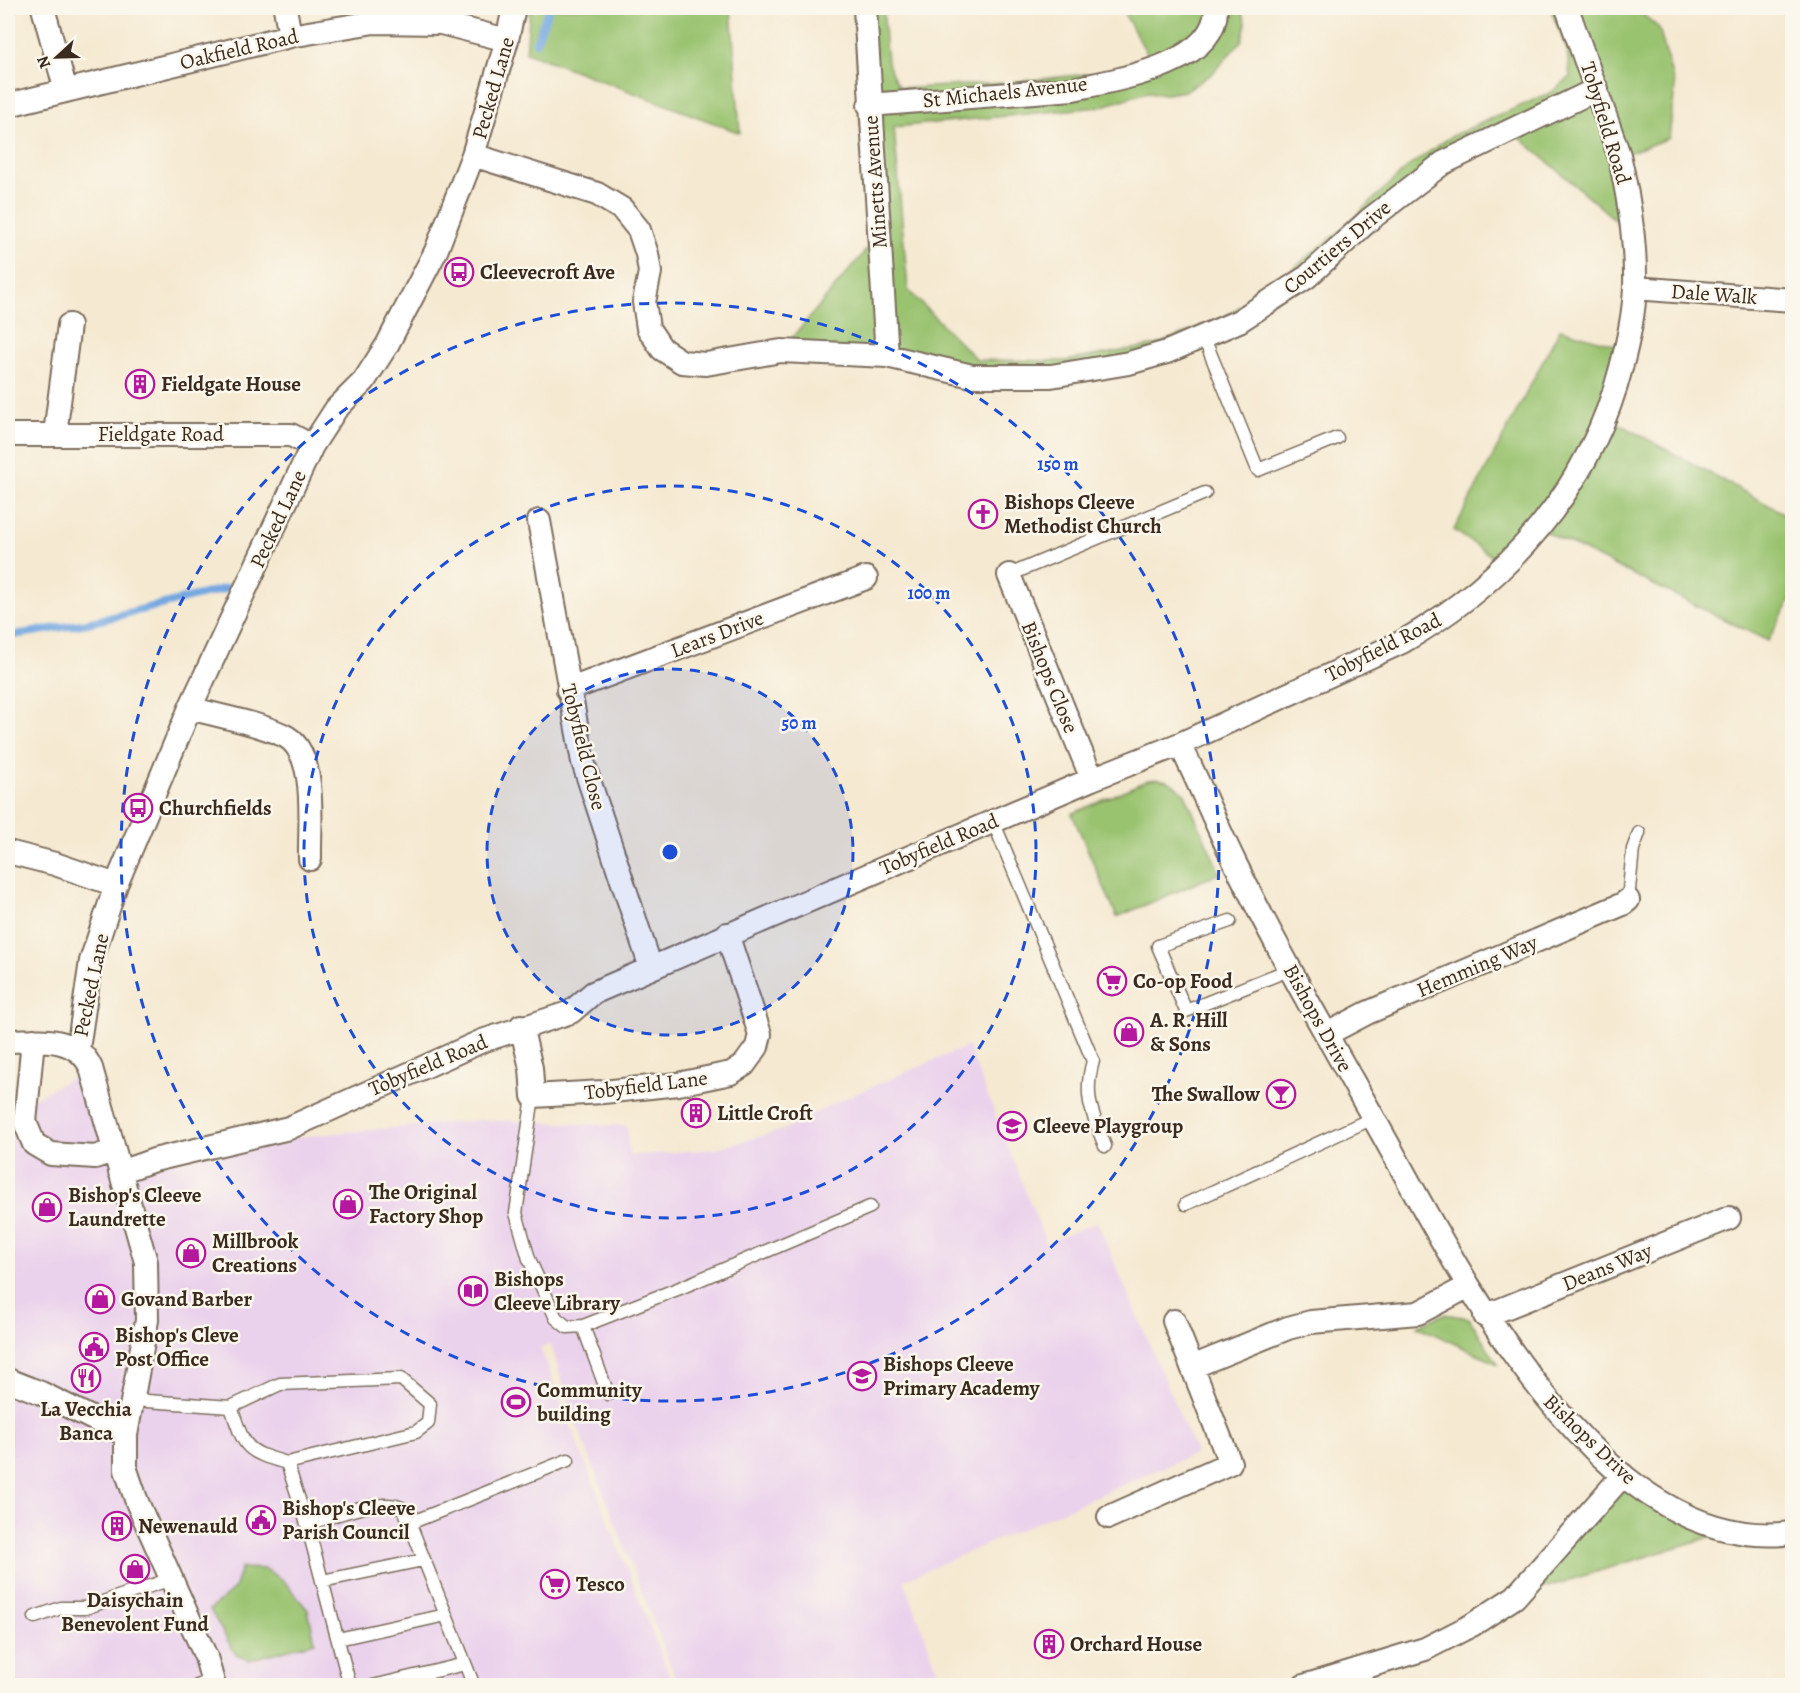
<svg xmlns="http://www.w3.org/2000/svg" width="1800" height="1693" font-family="Alegreya,serif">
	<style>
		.built { fill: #ead1ec }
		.green { fill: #9ac370; stroke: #6a7647; stroke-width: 1.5 }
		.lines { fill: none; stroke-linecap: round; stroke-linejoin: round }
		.stream { stroke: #75a8e1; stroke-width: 8 }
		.lane-casing { stroke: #7c6d5d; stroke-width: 15 }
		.street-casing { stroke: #7c6d5d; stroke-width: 26 }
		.lane { stroke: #fff; stroke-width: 12 }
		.street { stroke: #fff; stroke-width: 22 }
		.ring { fill: none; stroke: #1d4ed8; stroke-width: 3; stroke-dasharray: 10 8 }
		.labels { text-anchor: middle; stroke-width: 5; stroke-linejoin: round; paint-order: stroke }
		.street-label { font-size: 21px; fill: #3b2a1e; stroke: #fbf7ec }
		.poi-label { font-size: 21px; font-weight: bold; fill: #3b2a1e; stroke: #fbf7ec; text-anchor: start }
		.centre { fill: #1d4ed8; stroke: #fbf7ec; stroke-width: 3 }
		.ring-label { font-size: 18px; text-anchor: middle; font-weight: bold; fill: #1d4ed8; stroke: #fbf7ec; stroke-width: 5; stroke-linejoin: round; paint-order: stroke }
	</style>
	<rect width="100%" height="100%" fill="#fbf7ec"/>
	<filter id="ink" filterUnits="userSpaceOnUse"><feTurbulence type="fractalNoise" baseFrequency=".0167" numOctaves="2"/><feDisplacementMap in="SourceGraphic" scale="12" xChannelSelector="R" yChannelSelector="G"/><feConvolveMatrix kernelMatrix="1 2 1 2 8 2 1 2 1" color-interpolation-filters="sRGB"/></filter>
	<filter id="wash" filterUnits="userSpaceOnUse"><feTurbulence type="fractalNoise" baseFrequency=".008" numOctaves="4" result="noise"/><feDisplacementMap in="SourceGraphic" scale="24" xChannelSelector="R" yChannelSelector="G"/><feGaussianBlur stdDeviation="1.35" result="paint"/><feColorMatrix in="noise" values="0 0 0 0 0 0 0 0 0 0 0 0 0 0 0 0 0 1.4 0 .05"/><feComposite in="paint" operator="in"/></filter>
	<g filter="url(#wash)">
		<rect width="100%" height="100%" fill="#f5e9d1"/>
		<!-- built -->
		<path class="built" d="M968,1046L1046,1243L1097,1222L1196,1453L904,1580L943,1685H678L569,1404L551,1344L540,1348L673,1685L8,1686V1112L91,1068L120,1172L272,1139L483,1120L627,1126L629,1156L714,1149L784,1130L834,1103Z"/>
		<!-- green -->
		<path class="green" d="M530,8H731L740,133L526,52Z
			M854,8H884C885,35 882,65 900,87L912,88L1004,83L1107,72L1148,55L1121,8H1241L1246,23L1242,40L1212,74L1185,91L1166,94L1147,92L1100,107L894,127L908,290L977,360L1065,361L1156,345L1221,319L1272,285L1335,235L1409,166L1452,136L1552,92L1570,77L1567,50L1550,8H1567L1569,12L1587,8H1635L1659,28L1675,87L1669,138L1620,156L1633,235L1511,130C1472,149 1436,166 1401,193C1357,227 1321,270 1273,301C1185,358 1079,384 974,376C944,373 915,361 886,356C852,351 815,353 781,351L868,248Z
			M1560,329L1626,348L1605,416L1792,518V596L1768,641L1540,529L1506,566L1454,530Z
			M1159,779L1170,782L1185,794L1220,873L1117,917L1072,814L1148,780Z
			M1444,1314L1469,1318L1498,1364L1417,1326Z
			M1623,1475L1729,1531L1515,1597Z
			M241,1568L265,1569L283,1580L308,1610L315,1642L249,1660L236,1655L210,1610L234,1589Z"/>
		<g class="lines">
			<!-- stream -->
			<path class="stream" d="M536,42L549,8
				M8,636L88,623L228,588"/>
		</g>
	</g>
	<g filter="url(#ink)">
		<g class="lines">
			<!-- lane casing -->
			<g class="lane-casing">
				<path id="lane" d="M1204,338L1258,470L1337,438
					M1009,575L1205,493
					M993,821L1093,1061C1083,1096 1092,1113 1105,1146
					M1628,900L1633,849L1639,833
					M1230,921L1158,946L1186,1011L1291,969
					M533,1096L516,1213L529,1259L556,1318L567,1327L583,1326L680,1288L870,1207
					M1186,1204L1373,1118
					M583,1326L608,1394
					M133,1400L231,1407L280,1384L401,1379L430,1404L428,1423L416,1432L287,1463
					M231,1407C245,1448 244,1451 287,1463L307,1524L350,1686
					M410,1523L568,1460
					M307,1524C331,1517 383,1496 404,1509L474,1686
					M322,1581L423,1560
					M35,1617L61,1608H85L171,1579
					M338,1639L446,1615
					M197,1686L213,1680
					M373,1686L465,1664"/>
			</g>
			<!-- street casing -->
			<g class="street-casing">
				<path id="street" d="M43,8L66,91
					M285,8L290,36
					M865,8L887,356
					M8,105L290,36L374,22L441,23L507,40
					M869,105L1073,89C1115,80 1217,65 1216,8
					M473,155L597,194L622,209L639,230L647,254L650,272L644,302L648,328L662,349L682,362L706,364L781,351L887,356L972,376H1051L1129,363L1167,352L1239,321L1307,277L1369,220L1443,163L1597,89
					M1635,288L1792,300
					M55,434L69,325
					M8,435H291L312,446
					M539,521L583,762L651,968
					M1009,575L1092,779
					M568,690L866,578
					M190,708C218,716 258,723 283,735C319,751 309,825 310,859
					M1180,744C1199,783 1216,824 1235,863C1279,953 1329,1039 1378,1126C1456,1265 1598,1558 1792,1533
					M8,852L55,864L116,885
					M521,1026L531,1068L533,1096L603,1092L678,1084L731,1073L744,1065L757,1047L760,1034L727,934
					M1327,1034L1367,1013L1623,904L1628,900
					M33,1040L25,1122L34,1144L51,1154L95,1157L113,1151
					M8,1041C38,1040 77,1035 91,1068L146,1262L147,1320L126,1435V1470L137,1502L206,1657L214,1686
					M78,1049L91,961L116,885L190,708L312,446L336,409L364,381L387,345L436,251L473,155L507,40L514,8
					M120,1172L154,1160L289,1128L482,1041L571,1012L593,993L1092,779L1180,744L1402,642C1508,581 1590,488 1621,368C1628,342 1634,314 1635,287C1636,243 1629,198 1619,155L1567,8
					M1485,1316L1729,1218
					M1192,1367L1288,1328L1311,1322L1418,1313L1467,1287
					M8,1380L41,1393L126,1435
					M1109,1517L1230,1463L1174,1321
					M1304,1686L1425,1649L1472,1625L1515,1597L1623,1475"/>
			</g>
			<!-- lane -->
			<use href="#lane" class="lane"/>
			<!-- street -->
			<use href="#street" class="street"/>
		</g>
	</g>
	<!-- distance rings -->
	<circle cx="670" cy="852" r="183" fill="#1d4ed8" fill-opacity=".12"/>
	<g class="ring">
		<circle cx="670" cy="852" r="183"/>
		<circle cx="670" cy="852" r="366"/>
		<circle cx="670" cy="852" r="549"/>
	</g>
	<!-- icons -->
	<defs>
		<g id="bus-ring" transform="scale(1.5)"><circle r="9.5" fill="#fbf7ec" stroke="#b5179e" stroke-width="1.5"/><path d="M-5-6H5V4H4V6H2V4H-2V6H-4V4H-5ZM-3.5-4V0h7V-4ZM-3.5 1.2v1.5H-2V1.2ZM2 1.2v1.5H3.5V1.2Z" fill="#b5179e"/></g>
		<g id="building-ring" transform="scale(1.5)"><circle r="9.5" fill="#fbf7ec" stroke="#b5179e" stroke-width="1.5"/><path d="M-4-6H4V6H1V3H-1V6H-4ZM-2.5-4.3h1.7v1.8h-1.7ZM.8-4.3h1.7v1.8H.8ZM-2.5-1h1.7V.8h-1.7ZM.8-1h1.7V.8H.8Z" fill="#b5179e"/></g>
		<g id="church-ring" transform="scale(1.5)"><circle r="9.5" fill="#fbf7ec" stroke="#b5179e" stroke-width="1.5"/><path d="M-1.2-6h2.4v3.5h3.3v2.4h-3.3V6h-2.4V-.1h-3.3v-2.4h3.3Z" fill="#b5179e"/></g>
		<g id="supermarket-ring" transform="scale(1.5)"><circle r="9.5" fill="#fbf7ec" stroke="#b5179e" stroke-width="1.5"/><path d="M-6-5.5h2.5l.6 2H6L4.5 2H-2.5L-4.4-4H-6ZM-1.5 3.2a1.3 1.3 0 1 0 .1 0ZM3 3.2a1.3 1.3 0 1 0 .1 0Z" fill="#b5179e"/></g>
		<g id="shop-ring" transform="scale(1.5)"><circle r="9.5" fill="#fbf7ec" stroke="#b5179e" stroke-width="1.5"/><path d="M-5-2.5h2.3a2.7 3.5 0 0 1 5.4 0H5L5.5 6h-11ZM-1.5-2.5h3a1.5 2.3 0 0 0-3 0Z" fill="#b5179e"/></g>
		<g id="bar-ring" transform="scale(1.5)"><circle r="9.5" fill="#fbf7ec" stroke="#b5179e" stroke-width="1.5"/><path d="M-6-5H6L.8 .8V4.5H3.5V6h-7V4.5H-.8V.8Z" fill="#b5179e"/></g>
		<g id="school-ring" transform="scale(1.5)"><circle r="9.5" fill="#fbf7ec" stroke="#b5179e" stroke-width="1.5"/><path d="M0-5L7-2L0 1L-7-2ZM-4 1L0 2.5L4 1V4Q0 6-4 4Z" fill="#b5179e"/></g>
		<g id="library-ring" transform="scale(1.5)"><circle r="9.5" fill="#fbf7ec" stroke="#b5179e" stroke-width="1.5"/><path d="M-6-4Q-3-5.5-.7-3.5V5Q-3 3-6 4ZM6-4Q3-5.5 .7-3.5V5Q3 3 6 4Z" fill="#b5179e"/></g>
		<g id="civic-ring" transform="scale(1.5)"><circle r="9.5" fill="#fbf7ec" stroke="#b5179e" stroke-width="1.5"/><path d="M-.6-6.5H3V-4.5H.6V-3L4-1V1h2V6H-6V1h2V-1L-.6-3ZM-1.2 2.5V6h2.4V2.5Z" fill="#b5179e"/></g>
		<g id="restaurant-ring" transform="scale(1.5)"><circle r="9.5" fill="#fbf7ec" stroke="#b5179e" stroke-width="1.5"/><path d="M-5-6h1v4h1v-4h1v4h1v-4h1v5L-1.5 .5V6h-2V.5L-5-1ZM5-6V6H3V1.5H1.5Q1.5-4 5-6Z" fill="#b5179e"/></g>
		<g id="stadium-ring" transform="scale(1.5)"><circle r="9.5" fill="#fbf7ec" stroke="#b5179e" stroke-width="1.5"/><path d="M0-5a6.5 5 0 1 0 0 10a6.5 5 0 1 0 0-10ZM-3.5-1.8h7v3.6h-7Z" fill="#b5179e"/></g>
	</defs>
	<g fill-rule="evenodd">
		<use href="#bus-ring" x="459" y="272"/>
		<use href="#building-ring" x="140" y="384"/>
		<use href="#church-ring" x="983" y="514"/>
		<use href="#bus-ring" x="138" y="808"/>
		<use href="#supermarket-ring" x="1112" y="981"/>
		<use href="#shop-ring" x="1129" y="1032"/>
		<use href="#bar-ring" x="1281" y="1094"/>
		<use href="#building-ring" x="696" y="1113"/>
		<use href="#school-ring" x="1012" y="1126"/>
		<use href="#shop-ring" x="348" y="1204"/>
		<use href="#shop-ring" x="47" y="1207"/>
		<use href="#shop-ring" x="191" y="1253"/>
		<use href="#library-ring" x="473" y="1291"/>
		<use href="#shop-ring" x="100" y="1299"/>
		<use href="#civic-ring" x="94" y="1347"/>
		<use href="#school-ring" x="862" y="1376"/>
		<use href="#restaurant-ring" x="86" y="1378"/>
		<use href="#stadium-ring" x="516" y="1402"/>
		<use href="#civic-ring" x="261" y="1520"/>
		<use href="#building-ring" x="117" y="1526"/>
		<use href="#shop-ring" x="135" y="1569"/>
		<use href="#supermarket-ring" x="555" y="1584"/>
		<use href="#building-ring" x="1049" y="1644"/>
	</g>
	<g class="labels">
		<!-- street labels -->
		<g class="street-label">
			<text transform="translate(239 49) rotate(-13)" y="7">Oakfield Road</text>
			<text transform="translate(493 88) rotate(-74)" y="7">Pecked Lane</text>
			<text transform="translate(1005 92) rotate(-6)" y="7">St Michaels Avenue</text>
			<text transform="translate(1606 123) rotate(73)" y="7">Tobyfield Road</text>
			<text transform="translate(875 182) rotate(-94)" y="7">Minetts Avenue</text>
			<text transform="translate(1337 247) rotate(-40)" y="7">Courtiers Drive</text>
			<text transform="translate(1714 294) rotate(4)" y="7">Dale Walk</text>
			<text x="161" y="441">Fieldgate Road</text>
			<text transform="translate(278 519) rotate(-65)" y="7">Pecked Lane</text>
			<text transform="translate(717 634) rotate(-21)" y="7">Lears Drive</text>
			<text transform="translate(1383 647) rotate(-27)" y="7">Tobyfield Road</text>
			<text transform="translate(1050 677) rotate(68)" y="7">Bishops Close</text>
			<text transform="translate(584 747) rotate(76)" y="7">Tobyfield Close</text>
			<text transform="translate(939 844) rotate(-23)" y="7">Tobyfield Road</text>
			<text transform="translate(1477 966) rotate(-23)" y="7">Hemming Way</text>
			<text transform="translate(91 985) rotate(-78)" y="7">Pecked Lane</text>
			<text transform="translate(1318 1018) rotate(61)" y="7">Bishops Drive</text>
			<text transform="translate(428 1065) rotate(-23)" y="7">Tobyfield Road</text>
			<text transform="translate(646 1085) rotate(-7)" y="7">Tobyfield Lane</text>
			<text transform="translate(1607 1267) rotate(-22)" y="7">Deans Way</text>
			<text transform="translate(1590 1439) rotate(44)" y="7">Bishops Drive</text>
		</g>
		<!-- poi labels -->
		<g class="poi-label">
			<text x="480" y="279">Cleevecroft Ave</text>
			<text x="161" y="391">Fieldgate House</text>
			<text x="1004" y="509">Bishops Cleeve<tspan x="1004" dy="24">Methodist Church</tspan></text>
			<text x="159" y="815">Churchfields</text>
			<text x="1133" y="988">Co-op Food</text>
			<text x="1150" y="1027">A. R. Hill<tspan x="1150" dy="24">&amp; Sons</tspan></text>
			<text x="1260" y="1101" text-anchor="end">The Swallow</text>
			<text x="717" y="1120">Little Croft</text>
			<text x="1033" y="1133">Cleeve Playgroup</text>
			<text x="369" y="1199">The Original<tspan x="369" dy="24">Factory Shop</tspan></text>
			<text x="68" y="1202">Bishop's Cleeve<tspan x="68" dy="24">Laundrette</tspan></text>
			<text x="212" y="1248">Millbrook<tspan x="212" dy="24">Creations</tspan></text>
			<text x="494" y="1286">Bishops<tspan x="494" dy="24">Cleeve Library</tspan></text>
			<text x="121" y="1306">Govand Barber</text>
			<text x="115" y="1342">Bishop's Cleve<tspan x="115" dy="24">Post Office</tspan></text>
			<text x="883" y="1371">Bishops Cleeve<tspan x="883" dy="24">Primary Academy</tspan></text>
			<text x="537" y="1397">Community<tspan x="537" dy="24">building</tspan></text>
			<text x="86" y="1416" text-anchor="middle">La Vecchia<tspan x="86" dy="24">Banca</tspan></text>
			<text x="282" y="1515">Bishop's Cleeve<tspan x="282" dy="24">Parish Council</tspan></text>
			<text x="138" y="1533">Newenauld</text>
			<text x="576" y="1591">Tesco</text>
			<text x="135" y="1607" text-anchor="middle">Daisychain<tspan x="135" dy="24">Benevolent Fund</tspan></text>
			<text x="1070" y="1651">Orchard House</text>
		</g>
	</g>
	<circle cx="670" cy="852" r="9" class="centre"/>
	<g class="ring-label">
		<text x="1058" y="470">150 m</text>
		<text x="929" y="599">100 m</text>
		<text x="799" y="729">50 m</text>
	</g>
	<!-- margin -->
	<rect width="1800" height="1693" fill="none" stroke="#fbf7ec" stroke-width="30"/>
	<!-- north arrow -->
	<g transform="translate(57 57) rotate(248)" stroke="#fbf7ec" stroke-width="4.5" paint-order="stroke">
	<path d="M0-4.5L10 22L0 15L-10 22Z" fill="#3b2a1e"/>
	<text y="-9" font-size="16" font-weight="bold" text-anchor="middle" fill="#3b2a1e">N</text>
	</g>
</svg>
